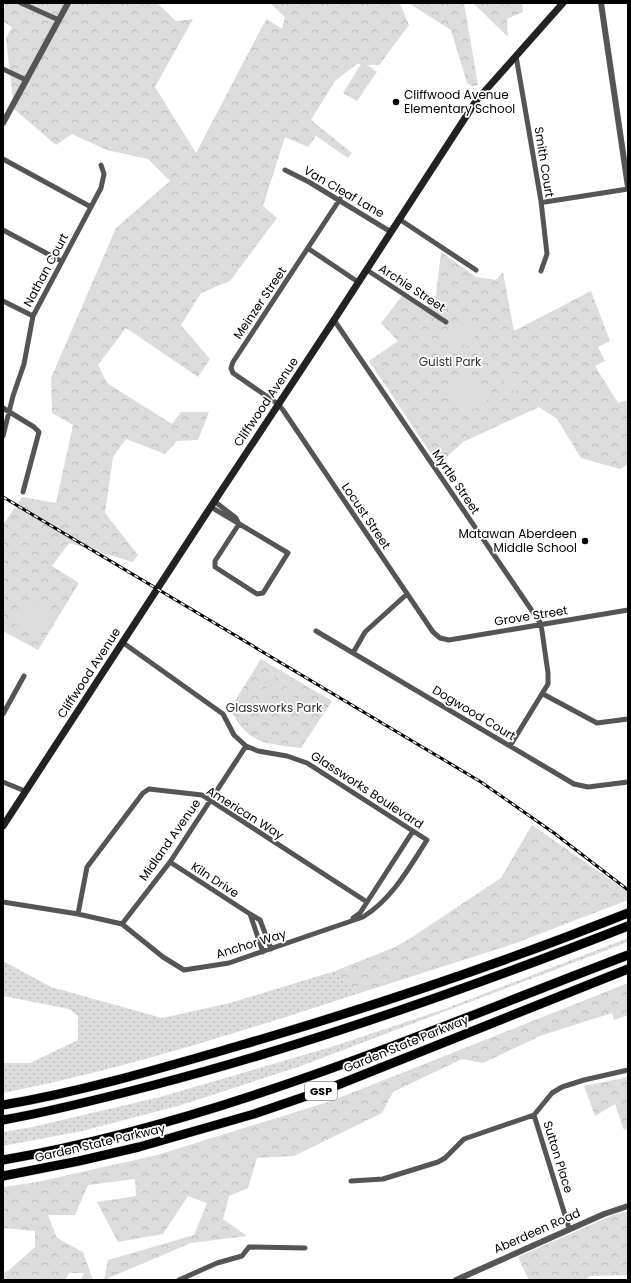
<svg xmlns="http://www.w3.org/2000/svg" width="631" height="1283" font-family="Poppins,sans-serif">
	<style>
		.grass { fill: url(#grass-dots) }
		.forest { fill: url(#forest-crowns) }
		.garden { fill: #dcdcdc }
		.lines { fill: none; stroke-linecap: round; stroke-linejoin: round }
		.motorway-casing { stroke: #dbdbdb; stroke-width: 10 }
		.minor { stroke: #555; stroke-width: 5 }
		.tertiary { stroke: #555; stroke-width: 6 }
		.secondary { stroke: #222; stroke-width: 7 }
		.motorway { stroke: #000; stroke-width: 9 }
		.rail-casing { stroke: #000; stroke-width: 3 }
		.rail { stroke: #fff; stroke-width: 1.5; stroke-dasharray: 4.5; stroke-linecap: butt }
		.poi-dot { fill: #000; stroke: #fff; stroke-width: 1.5 }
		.labels { text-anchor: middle; stroke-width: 3.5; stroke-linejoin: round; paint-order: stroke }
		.shield { fill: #fff; stroke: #4c4c4c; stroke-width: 1 }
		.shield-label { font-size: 11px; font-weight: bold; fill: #000 }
		.poi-label { font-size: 12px; fill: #000; stroke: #fff; text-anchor: start }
		.street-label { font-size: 12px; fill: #000; stroke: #fff }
		.park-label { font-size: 12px; fill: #333; stroke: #fff }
	</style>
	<defs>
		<pattern id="grass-dots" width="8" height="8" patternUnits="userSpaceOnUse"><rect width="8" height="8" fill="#dcdcdc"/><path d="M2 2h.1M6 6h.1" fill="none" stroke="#bbb" stroke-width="1.8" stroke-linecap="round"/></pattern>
		<pattern id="forest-crowns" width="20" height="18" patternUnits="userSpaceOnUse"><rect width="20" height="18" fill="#dcdcdc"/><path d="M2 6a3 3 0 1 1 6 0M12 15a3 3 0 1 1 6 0" fill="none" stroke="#bbb"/></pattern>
	</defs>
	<rect width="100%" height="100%" fill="#fff"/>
	<!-- grass -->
	<path class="grass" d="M628,938V942L298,1067L178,1106L82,1131L3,1146V1132L32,1127L160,1097L331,1047L442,1010Z
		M3,961L51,987L162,1018L230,1003L335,971L357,994C240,1032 124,1069 3,1093V1063H30L78,1040V1016L69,1009L3,996Z"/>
	<!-- forest -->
	<path class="forest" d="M3,3H157L176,21L193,19L155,87L196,153L263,25L267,19L282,29L285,17L270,3H464L478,85L472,86L467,83L451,30L410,4H400L409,25L379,65H367L377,72L357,101L343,93L361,64H357L335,81L311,120L352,153L348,158L316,136L308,147L285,137L263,206L277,218L230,281L201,293L181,325L210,359L198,377L126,328L98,365L107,383L172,424L181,412H209L198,440L177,441L165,454L126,439L113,457L105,513L138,555L133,562L69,543L52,566L79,583L38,650L3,631V525L22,497L56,503L73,425L52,413L51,378L116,228L170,181L148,159L107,150L72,134L56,145L14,109L6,38L12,27L3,22Z
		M473,3H522L523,12L507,19L508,37Z
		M441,252L476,277L496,280L503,272L514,331L591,291L610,341L598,347L605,361L595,366L618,403L628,400V464L620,469L581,458L557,419L539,407L463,442L439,464L430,452L369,361L398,341L381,323L402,296L424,311L436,295Z
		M261,659L332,701L301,748C264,743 249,745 230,709Z
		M532,825L628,892V900L516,943L357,994L335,971L395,947L409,939L501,878Z
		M628,983V1015L614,1020L612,1013L540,1036L483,1063L462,1059L393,1092L382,1113L294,1156L257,1158L248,1188L229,1196L223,1219L247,1236L191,1243L104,1280L108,1260L194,1235L207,1203L188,1196L163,1234L118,1242L97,1202L136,1196L135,1179L88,1185L75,1215H48L57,1238L83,1252L93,1280H81L84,1273H69L65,1280H3V1273L8,1271L35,1247V1231L3,1228V1187L37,1182L157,1155L331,1101Z
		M628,1077V1128L624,1130L615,1104L595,1116L584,1086Z
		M628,1211V1275L590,1276L585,1280H529L518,1257L613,1215Z"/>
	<!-- garden -->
	<path class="garden" d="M461,322L472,325L476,333L472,342L466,346L454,338L452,340L448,337L449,331L452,328L454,329Z
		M505,366L523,383L515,392L498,376Z
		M464,373L474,376L476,379L494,395L478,408L464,411C449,403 446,380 464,373Z
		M30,605L44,607L51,614L37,633L36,638L33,634L10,621L17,611Z
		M272,675L281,685L272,694L263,684Z
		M284,687L296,690L292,701L280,698Z"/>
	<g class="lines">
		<!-- motorway casing -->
		<g class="motorway-casing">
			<path id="motorway" d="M3,1105C85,1091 165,1067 245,1044C375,1006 503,963 628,913
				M3,1120C54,1111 104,1098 154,1085C315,1043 473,987 628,926
				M3,1160C220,1122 423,1033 628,955
				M3,1176L79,1161L139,1147L254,1114L330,1088L628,969"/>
		</g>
		<!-- minor -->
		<path class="minor" d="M21,3L59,20
			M516,56L541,201L547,254L541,271
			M3,69L26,80
			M3,159L91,207
			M285,170L309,182L391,232
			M340,199L233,362L231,368L233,373L278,404L283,410L433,632L440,638L449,640L628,610
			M545,202L628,189
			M399,219L476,270
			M3,230L61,261
			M309,249L358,282
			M367,270L446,322
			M3,301L33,316
			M334,320L541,624L548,673V684L510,746
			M3,408L34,427L39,432L23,492
			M3,436L13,396L24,364L33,316L101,188L104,174L101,165
			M214,501L236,518L239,524
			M211,507L288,553L263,593L257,594L215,567V561L239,524
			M316,631L574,784L588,787L628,782
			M353,653L365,632L407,594
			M543,694L597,723L628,719
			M3,714L24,676
			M3,782L25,791
			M170,862L250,914L263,952
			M3,902L78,914L122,924L163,957L184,970L229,963L363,917C392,899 409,868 427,840L307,763L287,756L258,751L246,746L234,735L223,714L122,642
			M78,914L87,867L143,793L149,789L202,795L367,902
			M250,914L260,920L271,949
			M353,918L360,913L413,831
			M122,924L170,862L246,746
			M534,1115L569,1228
			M351,1181L383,1179L438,1162L445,1158L464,1139L534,1115L552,1093L562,1087L584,1080L628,1070
			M179,1280L217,1263L242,1256L249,1247L305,1248"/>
		<!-- tertiary -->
		<path class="tertiary" d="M601,3L628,187
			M3,123L68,3
			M456,1280L604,1214L628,1206"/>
		<!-- secondary -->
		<path class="secondary" d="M3,826L208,511L334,320L476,101L563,3"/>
		<!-- motorway -->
		<use href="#motorway" class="motorway"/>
		<!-- rail casing -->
		<g class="rail-casing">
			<path id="rail" d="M3,497L481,782L554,833L628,890"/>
		</g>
		<!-- rail -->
		<use href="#rail" class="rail"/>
	</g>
	<!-- markers -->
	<g class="poi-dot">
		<circle cx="396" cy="102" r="4"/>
		<circle cx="585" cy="541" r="4"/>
	</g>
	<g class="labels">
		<!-- shield labels -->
		<rect class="shield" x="305" y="1082" width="32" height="18" rx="3"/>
		<g class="shield-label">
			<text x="321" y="1095">GSP</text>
		</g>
		<!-- poi labels -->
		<g class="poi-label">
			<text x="404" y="99">Cliffwood Avenue<tspan x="404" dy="14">Elementary School</tspan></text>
			<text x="577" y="538" text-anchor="end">Matawan Aberdeen<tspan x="577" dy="14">Middle School</tspan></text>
		</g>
		<!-- street labels -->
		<g class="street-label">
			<text transform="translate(544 162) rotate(81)" y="4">Smith Court</text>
			<text transform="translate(344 192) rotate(30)" y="4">Van Cleaf Lane</text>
			<text transform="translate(46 270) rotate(-62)" y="4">Nathan Court</text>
			<text transform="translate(412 288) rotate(33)" y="4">Archie Street</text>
			<text transform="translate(260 303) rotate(-56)" y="4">Meinzer Street</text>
			<text transform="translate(266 402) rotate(-56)" y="4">Cliffwood Avenue</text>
			<text transform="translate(456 482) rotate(56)" y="4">Myrtle Street</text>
			<text transform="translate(366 516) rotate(56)" y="4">Locust Street</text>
			<text transform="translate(531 616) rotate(-9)" y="4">Grove Street</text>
			<text transform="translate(89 673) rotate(-57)" y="4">Cliffwood Avenue</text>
			<text transform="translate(474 713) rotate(31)" y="4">Dogwood Court</text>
			<text transform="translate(367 790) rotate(33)" y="4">Glassworks Boulevard</text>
			<text transform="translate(245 813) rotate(32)" y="4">American Way</text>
			<text transform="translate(170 840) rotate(-55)" y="4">Midland Avenue</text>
			<text transform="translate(215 880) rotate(33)" y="4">Kiln Drive</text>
			<text transform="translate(251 944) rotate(-17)" y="4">Anchor Way</text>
			<text transform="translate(406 1044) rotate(-22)" y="4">Garden State Parkway</text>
			<text transform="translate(100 1143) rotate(-13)" y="4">Garden State Parkway</text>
			<text transform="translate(558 1157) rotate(73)" y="4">Sutton Place</text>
			<text transform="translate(537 1231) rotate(-24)" y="4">Aberdeen Road</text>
		</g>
		<!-- park labels -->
		<g class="park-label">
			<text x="450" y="366">Guisti Park</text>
			<text x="274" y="712">Glassworks Park</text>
		</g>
	</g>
	<!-- border -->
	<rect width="631" height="1283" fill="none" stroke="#000000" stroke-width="8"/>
</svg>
